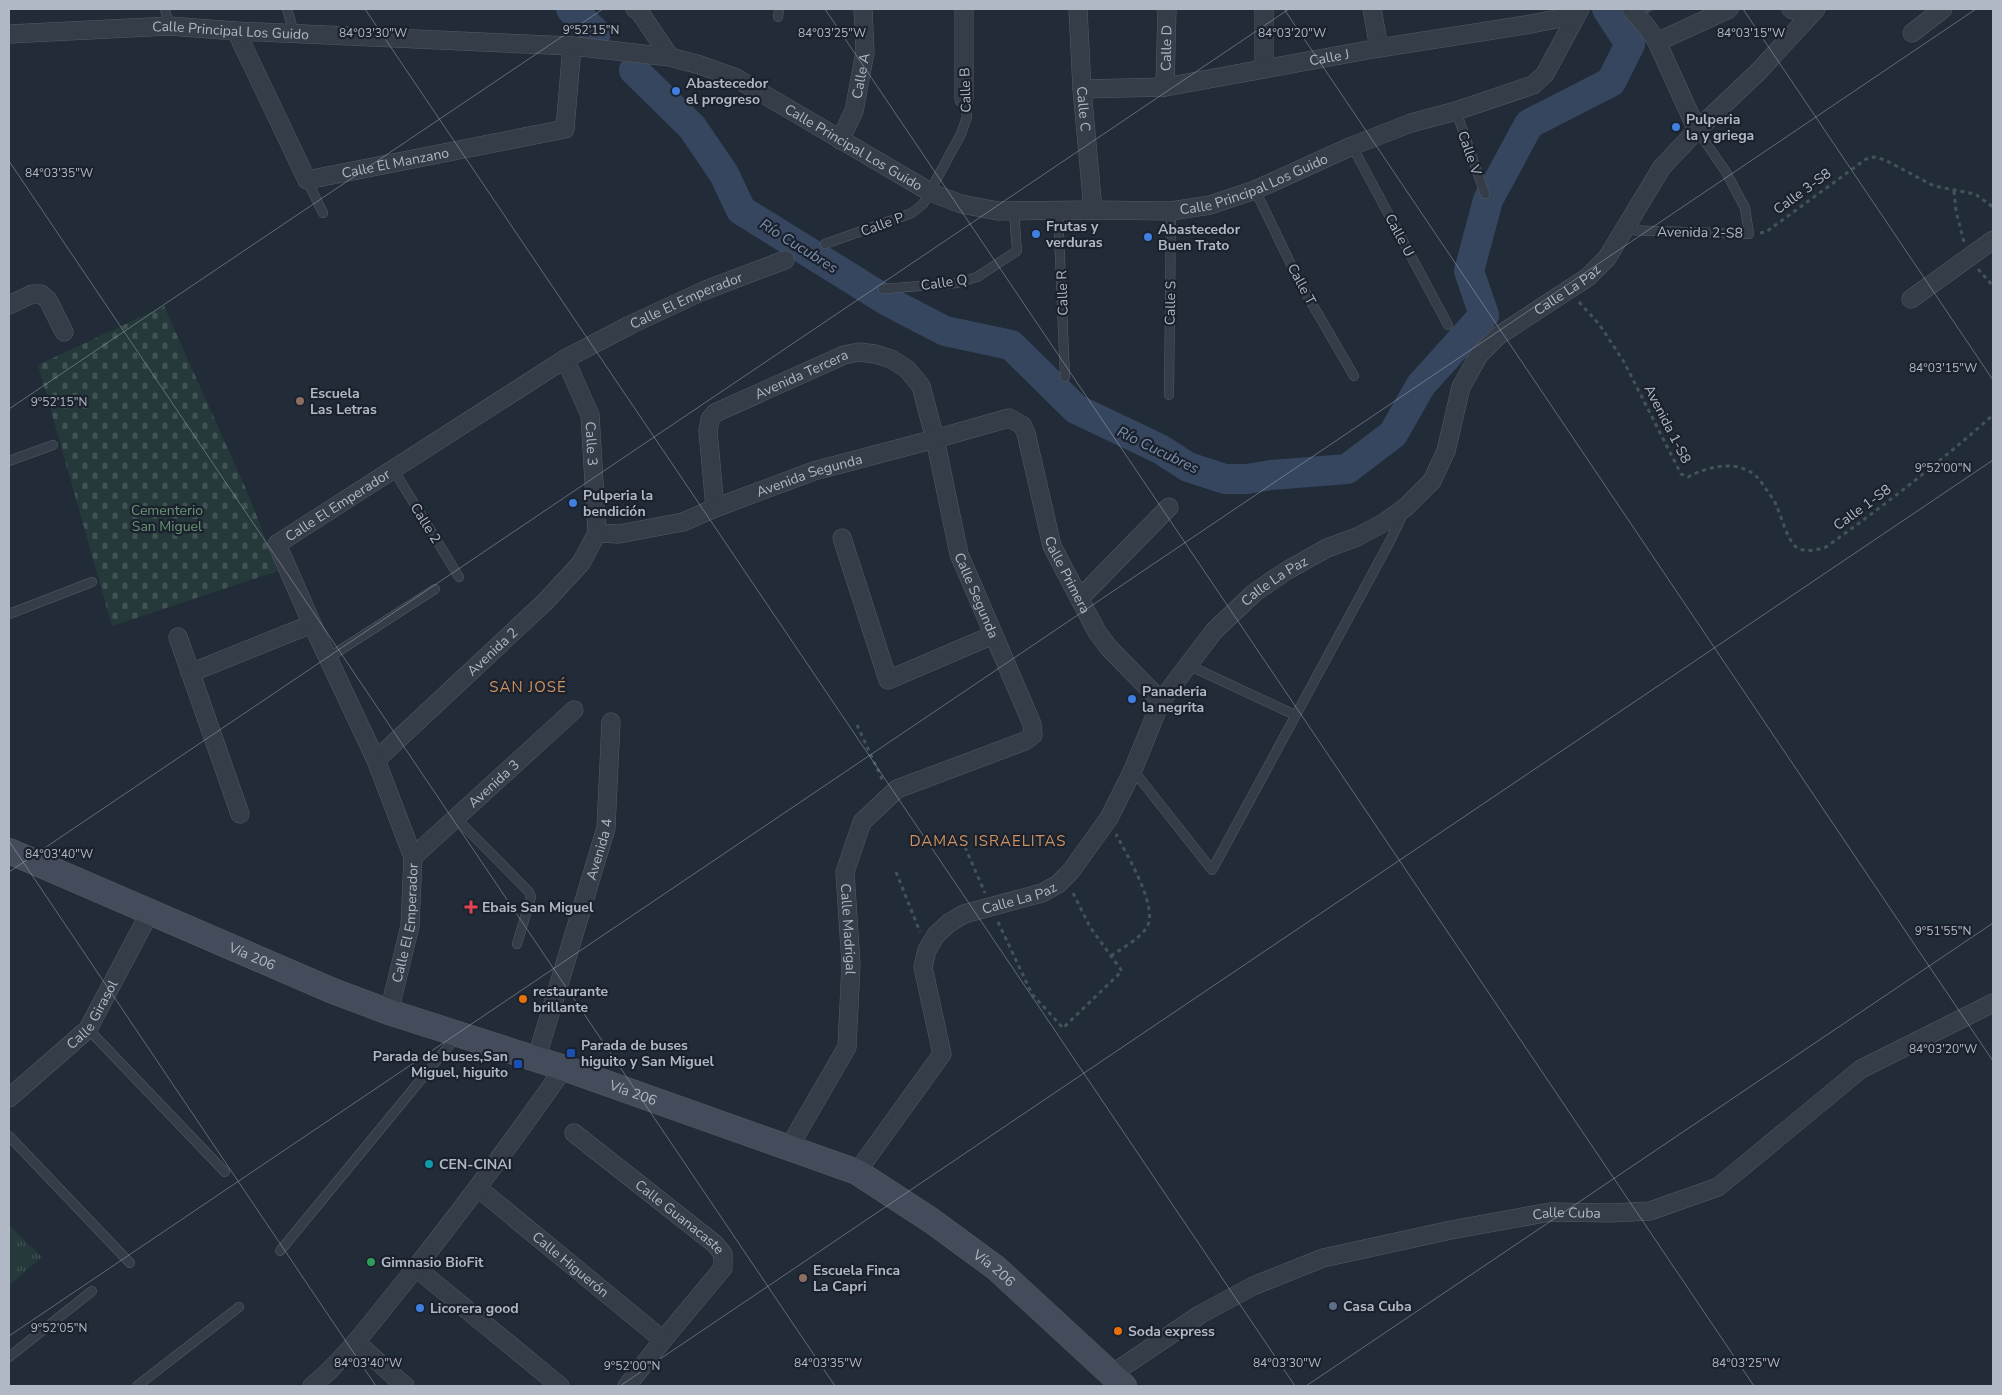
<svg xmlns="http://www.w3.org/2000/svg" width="2002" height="1395" font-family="'Nunito Sans',sans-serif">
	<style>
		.cemetery { fill: url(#cemetery-stones) }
		.park { fill: url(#park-tufts) }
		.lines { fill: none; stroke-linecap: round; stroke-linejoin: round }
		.stream { stroke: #36465f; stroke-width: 5 }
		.river { stroke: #36465f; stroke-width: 30 }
		.lane-casing { stroke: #535b66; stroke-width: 10 }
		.street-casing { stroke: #535b66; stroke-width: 19 }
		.secondary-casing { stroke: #535b66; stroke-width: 26 }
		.path { stroke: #415457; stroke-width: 3; stroke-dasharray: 4 4; stroke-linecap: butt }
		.lane { stroke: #353d49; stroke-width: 9 }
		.street { stroke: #353d49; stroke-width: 18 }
		.secondary { stroke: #444c5b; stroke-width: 25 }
		.ticks { fill: none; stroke: #b0b8c5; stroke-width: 1; stroke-opacity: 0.45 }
		.shop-dot { fill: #3f7fe0; stroke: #1b222d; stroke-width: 2 }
		.education-dot { fill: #8d6e63; stroke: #1b222d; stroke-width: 2 }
		.health-dot { fill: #e0444e; stroke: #1b222d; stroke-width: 2 }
		.food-dot { fill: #e8710a; stroke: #1b222d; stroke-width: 2 }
		.transit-dot { fill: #1a4fb4; stroke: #1b222d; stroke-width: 2 }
		.culture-dot { fill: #0f9aa8; stroke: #1b222d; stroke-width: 2 }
		.leisure-dot { fill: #2e9e5b; stroke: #1b222d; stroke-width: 2 }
		.service-dot { fill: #5c6f8a; stroke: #1b222d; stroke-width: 2 }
		.labels { text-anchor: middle; stroke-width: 4.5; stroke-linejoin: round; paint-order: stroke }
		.street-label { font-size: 14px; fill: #b0b8c5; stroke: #1b222d }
		.poi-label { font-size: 14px; font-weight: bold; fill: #b0b8c5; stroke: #1b222d; text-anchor: start }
		.park-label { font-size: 14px; fill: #689573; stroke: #1b222d }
		.water-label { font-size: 15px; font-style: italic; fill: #798eac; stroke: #1b222d }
		.neighbourhood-label { font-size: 15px; letter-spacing: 1px; fill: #cf9261; stroke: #1b222d }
		.ticks-label { font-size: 12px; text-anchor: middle; fill: #b0b8c5; stroke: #1b222d; stroke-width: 4.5; stroke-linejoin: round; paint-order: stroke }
	</style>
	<defs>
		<pattern id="cemetery-stones" width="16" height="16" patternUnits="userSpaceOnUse" patternTransform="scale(1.25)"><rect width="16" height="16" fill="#25383a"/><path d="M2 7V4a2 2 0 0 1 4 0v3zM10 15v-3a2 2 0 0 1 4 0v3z" fill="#425355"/></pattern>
		<pattern id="park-tufts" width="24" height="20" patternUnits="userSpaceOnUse" patternTransform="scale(1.25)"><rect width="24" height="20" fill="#25383a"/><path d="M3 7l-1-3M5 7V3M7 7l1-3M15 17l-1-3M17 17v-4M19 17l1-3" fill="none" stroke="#425355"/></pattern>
	</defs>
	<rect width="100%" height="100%" fill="#222b38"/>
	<!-- cemetery -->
	<path class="cemetery" d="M164,306L249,496L278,571L112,626L38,365Z"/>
	<!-- park -->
	<path class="park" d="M9,1225L42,1257L9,1286Z"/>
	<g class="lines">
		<!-- stream -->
		<path class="stream" d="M1647,11L1650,9
			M1622,30L1632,20"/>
		<!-- river -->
		<path class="river" d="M571,9L596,33
			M634,70L692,127L724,174L741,210L889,302L945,331L1011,345L1076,409L1160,449L1188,467L1225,479H1247L1271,475L1347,469L1393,434L1421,385L1484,315L1469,271L1488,200L1529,124L1611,82L1630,44L1607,9"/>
		<!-- lane casing -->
		<g class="lane-casing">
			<path id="lane" d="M165,9L169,26
				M287,9L294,33
				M778,17L779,9
				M1456,111L1485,194
				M1352,146L1448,325
				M307,180L323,213
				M1255,190L1300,283L1354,376
				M1058,210L1065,377
				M1625,230L1749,234L1745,208L1726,172L1697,130
				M825,244L912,213L923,204L961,134L967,117L964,99
				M883,289L957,283L977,277L1017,251L1014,211
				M1169,395L1171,211
				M9,461L53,445
				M393,469L459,577
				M9,614L92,582
				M328,658L435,589
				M1188,665L1295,715
				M1133,770L1212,870L1389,543L1404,512
				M456,818L529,892L531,897L517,944
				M88,1029L225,1172
				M9,1136L130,1263
				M280,1251L456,1037
				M9,1357L92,1291
				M137,1386L239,1307"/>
		</g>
		<!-- street casing -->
		<g class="street-casing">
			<g id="street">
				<path d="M635,9L639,11L670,57"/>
				<path d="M964,9V99"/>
				<path id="s1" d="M1078,9L1082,89L1093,210"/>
				<path d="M1264,9V69"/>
				<path d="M1372,9L1379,48"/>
				<path d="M1631,9L1647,27L1657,42L1697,130"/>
				<path d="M1791,9L1808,15"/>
				<path id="s2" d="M236,31L307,180L565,129L572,46"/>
				<path d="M1912,33L1943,9"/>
				<path id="s3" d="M9,34L169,26L236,31L572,46L670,57L700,65L736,78L930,192L961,204L998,211L1093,210L1171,211L1210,205L1255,190L1352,146L1411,123L1456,111L1533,85L1545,74L1580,9"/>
				<path d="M1657,42L1729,9"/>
				<path id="s4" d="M1165,87L1167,9"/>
				<path id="s5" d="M1082,89L1165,87L1379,48L1531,24L1576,15"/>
				<path id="s6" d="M840,140L854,111L865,52L863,9"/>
				<path d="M1911,299L1993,240"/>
				<path d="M9,305L32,294H41L48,300L64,332"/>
				<path id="s7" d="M565,359L590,415L597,533"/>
				<path id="s8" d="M715,508L708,431L710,419L715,413L844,355L859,352L875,354L891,359L907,369L921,386L935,439L959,554L1032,724L1033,735L1025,741L897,789L862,822L845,872L851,964L847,1047L788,1149"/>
				<path id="s9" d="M597,533L619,534L683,522L715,508L814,471L935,439L1009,418L1022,425L1026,433L1052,546L1097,632L1109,648L1161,701"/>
				<path d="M842,538L888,680L993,635"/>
				<path d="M1080,598L1169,507"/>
				<path d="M178,637L240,814"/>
				<path d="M190,673L312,624"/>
				<path id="s10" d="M376,760L545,602L581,563L597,533"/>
				<path id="s11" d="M413,857L574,710"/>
				<path id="s12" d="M389,1012L410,926L413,857L376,760L312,624L277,544L565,359L632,324L703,291L785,260"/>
				<path id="s13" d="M536,1060L606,828L611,722"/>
				<path id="s14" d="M9,1098L88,1029L150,912"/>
				<path id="s15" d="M574,1133L715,1244L723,1254V1268L663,1340L627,1386"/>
				<path id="s16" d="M857,1172L942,1054L923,967L927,950L936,935L949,923L964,914L1042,893L1058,884L1071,871L1109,818L1133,770L1161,701L1214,631L1254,593L1286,571L1327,548L1357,537L1385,522L1406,507L1432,481L1446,451L1461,387L1479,355L1498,336L1588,277L1607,258L1662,167L1697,130L1759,71L1816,9"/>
				<path id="s17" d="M478,1188L663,1340"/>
				<path d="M416,1268L560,1386"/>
				<path d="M356,1342L405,1386"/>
				<path id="s18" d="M1112,1374L1201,1314L1253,1286L1323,1258L1451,1230L1550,1212L1611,1213L1650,1211L1718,1187L1861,1069L1993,1003"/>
				<path d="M312,1386C345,1359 371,1323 398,1290C456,1218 511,1144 564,1068"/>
			</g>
		</g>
		<!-- secondary casing -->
		<g class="secondary-casing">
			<g id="secondary">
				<path id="s19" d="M9,851L333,991L389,1012L564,1068L857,1172L932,1221L996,1268L1124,1386"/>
			</g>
		</g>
		<!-- path -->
		<path class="path" d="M1954,191L1956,211L1964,242
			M1760,233L1766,232L1866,159L1874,157L1885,160L1934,186L1975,194L1993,207
			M801,255L815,248
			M1978,269L1993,286
			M1579,302L1599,324L1624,362L1681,474L1688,477C1709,466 1738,459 1757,477C1760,480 1763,485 1766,489C1769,494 1774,499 1776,505C1782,517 1786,538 1796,547C1805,553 1817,550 1826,547C1885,505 1939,463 1993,415
			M857,725L883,781
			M965,847L985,893
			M896,872L920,932
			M998,922L1032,994L1063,1028L1122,971L1090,927L1073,893
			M1111,956C1122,948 1136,941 1145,930C1162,911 1126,854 1116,834"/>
		<!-- lane -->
		<use href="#lane" class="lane"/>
		<!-- street -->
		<use href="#street" class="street"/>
		<!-- secondary -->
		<use href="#secondary" class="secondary"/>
	</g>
	<!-- ticks -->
	<path class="ticks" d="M365,9L1295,1386M825,9L1754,1386M1284,9L1993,1061M1743,9L1993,380M9,161L835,1386M9,409L603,9M9,841L376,1386M9,872L1289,9M9,1336L1976,9M620,1386L1993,460M1306,1386L1993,923"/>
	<!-- markers -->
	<g class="shop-dot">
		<circle cx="676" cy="91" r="5"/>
		<circle cx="1676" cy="127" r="5"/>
		<circle cx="1036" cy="234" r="5"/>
		<circle cx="1148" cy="237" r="5"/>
		<circle cx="573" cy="503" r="5"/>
		<circle cx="1132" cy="699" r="5"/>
		<circle cx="420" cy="1308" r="5"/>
	</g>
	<g class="education-dot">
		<circle cx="300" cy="401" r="5"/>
		<circle cx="803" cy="1278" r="5"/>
	</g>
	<path class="health-dot" d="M468.5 899.5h5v5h5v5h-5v5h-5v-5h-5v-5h5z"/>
	<g class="food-dot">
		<circle cx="523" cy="999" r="5"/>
		<circle cx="1118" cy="1331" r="5"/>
	</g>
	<g class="transit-dot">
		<rect x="566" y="1048" width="10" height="10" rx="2.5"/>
		<rect x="513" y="1059" width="10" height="10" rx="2.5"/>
	</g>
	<circle class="culture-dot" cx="429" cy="1164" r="5"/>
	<circle class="leisure-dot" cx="371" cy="1262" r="5"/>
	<circle class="service-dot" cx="1333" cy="1306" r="5"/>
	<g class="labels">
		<!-- street labels -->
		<g class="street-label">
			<text dy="5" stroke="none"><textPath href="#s3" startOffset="222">Calle Principal Los Guido</textPath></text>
			<text dy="5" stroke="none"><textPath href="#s4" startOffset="39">Calle D</textPath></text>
			<text dy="5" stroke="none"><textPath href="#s5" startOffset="250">Calle J</textPath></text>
			<text dy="5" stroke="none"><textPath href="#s6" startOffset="68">Calle A</textPath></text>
			<text transform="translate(965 90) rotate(-92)" y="5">Calle B</text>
			<text dy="5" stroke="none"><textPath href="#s1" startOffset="100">Calle C</textPath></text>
			<text dy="5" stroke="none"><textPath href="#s3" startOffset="868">Calle Principal Los Guido</textPath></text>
			<text transform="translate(1470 153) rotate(71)" y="5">Calle V</text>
			<text dy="5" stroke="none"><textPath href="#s2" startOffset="255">Calle El Manzano</textPath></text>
			<text dy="5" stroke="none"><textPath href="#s3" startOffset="1288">Calle Principal Los Guido</textPath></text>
			<text transform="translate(1802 191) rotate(-36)" y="5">Calle 3-S8</text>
			<text transform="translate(882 224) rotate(-20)" y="5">Calle P</text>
			<text transform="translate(1700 232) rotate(1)" y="5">Avenida 2-S8</text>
			<text transform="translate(1400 235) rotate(62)" y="5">Calle U</text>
			<text transform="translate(944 282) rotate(-8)" y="5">Calle Q</text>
			<text transform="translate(1302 284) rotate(62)" y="5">Calle T</text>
			<text dy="5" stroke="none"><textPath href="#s16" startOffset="1216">Calle La Paz</textPath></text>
			<text transform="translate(1062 293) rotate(-92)" y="5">Calle R</text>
			<text dy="5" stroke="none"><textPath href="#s12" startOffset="976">Calle El Emperador</textPath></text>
			<text transform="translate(1170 303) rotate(-89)" y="5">Calle S</text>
			<text dy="5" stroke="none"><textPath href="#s8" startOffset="192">Avenida Tercera</textPath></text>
			<text transform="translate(1668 424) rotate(63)" y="5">Avenida 1-S8</text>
			<text dy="5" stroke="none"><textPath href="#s7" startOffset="90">Calle 3</textPath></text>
			<text dy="5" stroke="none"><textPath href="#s9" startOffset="222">Avenida Segunda</textPath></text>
			<text dy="5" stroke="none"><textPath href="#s12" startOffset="571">Calle El Emperador</textPath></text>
			<text transform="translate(1862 507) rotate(-36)" y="5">Calle 1-S8</text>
			<text transform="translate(426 523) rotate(58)" y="5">Calle 2</text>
			<text dy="5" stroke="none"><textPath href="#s9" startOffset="602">Calle Primera</textPath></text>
			<text dy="5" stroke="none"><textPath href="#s16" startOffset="782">Calle La Paz</textPath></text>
			<text dy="5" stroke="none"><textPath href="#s8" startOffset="545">Calle Segunda</textPath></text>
			<text dy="5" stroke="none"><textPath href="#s10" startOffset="159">Avenida 2</textPath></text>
			<text dy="5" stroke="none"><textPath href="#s11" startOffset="109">Avenida 3</textPath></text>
			<text dy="5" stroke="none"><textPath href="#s13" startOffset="220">Avenida 4</textPath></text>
			<text dy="5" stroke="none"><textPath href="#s16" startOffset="362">Calle La Paz</textPath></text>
			<text dy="5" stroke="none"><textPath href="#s12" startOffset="91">Calle El Emperador</textPath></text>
			<text dy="5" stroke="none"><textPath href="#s8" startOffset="1001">Calle Madrigal</textPath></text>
			<text dy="5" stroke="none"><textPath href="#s19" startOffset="265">Vía 206</textPath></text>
			<text dy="5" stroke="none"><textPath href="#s14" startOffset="119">Calle Girasol</textPath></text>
			<text dy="5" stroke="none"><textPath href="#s19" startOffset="670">Vía 206</textPath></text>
			<text dy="5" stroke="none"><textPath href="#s18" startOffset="490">Calle Cuba</textPath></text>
			<text dy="5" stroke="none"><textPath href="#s15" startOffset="135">Calle Guanacaste</textPath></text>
			<text dy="5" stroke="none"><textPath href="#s17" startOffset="120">Calle Higuerón</textPath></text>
			<text dy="5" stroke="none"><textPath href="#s19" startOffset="1075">Vía 206</textPath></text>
		</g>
		<!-- poi labels -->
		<g class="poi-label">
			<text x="686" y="88">Abastecedor<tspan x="686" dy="16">el progreso</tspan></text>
			<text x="1686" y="124">Pulperia<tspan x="1686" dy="16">la y griega</tspan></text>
			<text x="1046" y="231">Frutas y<tspan x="1046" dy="16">verduras</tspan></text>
			<text x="1158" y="234">Abastecedor<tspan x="1158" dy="16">Buen Trato</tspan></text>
			<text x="310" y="398">Escuela<tspan x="310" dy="16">Las Letras</tspan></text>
			<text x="583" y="500">Pulperia la<tspan x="583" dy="16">bendición</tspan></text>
			<text x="1142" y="696">Panaderia<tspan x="1142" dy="16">la negrita</tspan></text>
			<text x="482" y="912">Ebais San Miguel</text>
			<text x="533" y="996">restaurante<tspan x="533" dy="16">brillante</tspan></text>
			<text x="581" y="1050">Parada de buses<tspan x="581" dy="16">higuito y San Miguel</tspan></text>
			<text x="508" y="1061" text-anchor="end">Parada de buses,San<tspan x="508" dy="16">Miguel, higuito</tspan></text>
			<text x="439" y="1169">CEN-CINAI</text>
			<text x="381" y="1267">Gimnasio BioFit</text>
			<text x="813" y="1275">Escuela Finca<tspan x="813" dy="16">La Capri</tspan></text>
			<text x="1343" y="1311">Casa Cuba</text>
			<text x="430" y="1313">Licorera good</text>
			<text x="1128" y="1336">Soda express</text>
		</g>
		<!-- park labels -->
		<g class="park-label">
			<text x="167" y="515">Cementerio<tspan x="167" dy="16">San Miguel</tspan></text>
		</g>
		<!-- water labels -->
		<g class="water-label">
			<text transform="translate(799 246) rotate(32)" y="5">Río Cucubres</text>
			<text transform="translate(1158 450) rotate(26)" y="5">Río Cucubres</text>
		</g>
		<!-- neighbourhood labels -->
		<g class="neighbourhood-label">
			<text x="528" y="692">SAN JOSÉ</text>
			<text x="988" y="846">DAMAS ISRAELITAS</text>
		</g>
	</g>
	<g class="ticks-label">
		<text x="591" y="34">9°52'15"N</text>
		<text x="373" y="37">84°03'30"W</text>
		<text x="832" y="37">84°03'25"W</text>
		<text x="1292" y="37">84°03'20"W</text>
		<text x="1751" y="37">84°03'15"W</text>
		<text x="59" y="177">84°03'35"W</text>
		<text x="1943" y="372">84°03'15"W</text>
		<text x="59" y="406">9°52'15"N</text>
		<text x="1943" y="472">9°52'00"N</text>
		<text x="59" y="858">84°03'40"W</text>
		<text x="1943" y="935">9°51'55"N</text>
		<text x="1943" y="1053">84°03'20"W</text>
		<text x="59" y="1332">9°52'05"N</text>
		<text x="368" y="1367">84°03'40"W</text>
		<text x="828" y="1367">84°03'35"W</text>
		<text x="1287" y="1367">84°03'30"W</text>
		<text x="1746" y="1367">84°03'25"W</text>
		<text x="632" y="1370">9°52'00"N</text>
	</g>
	<!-- border -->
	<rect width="2002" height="1395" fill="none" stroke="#b0b8c5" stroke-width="20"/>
</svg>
